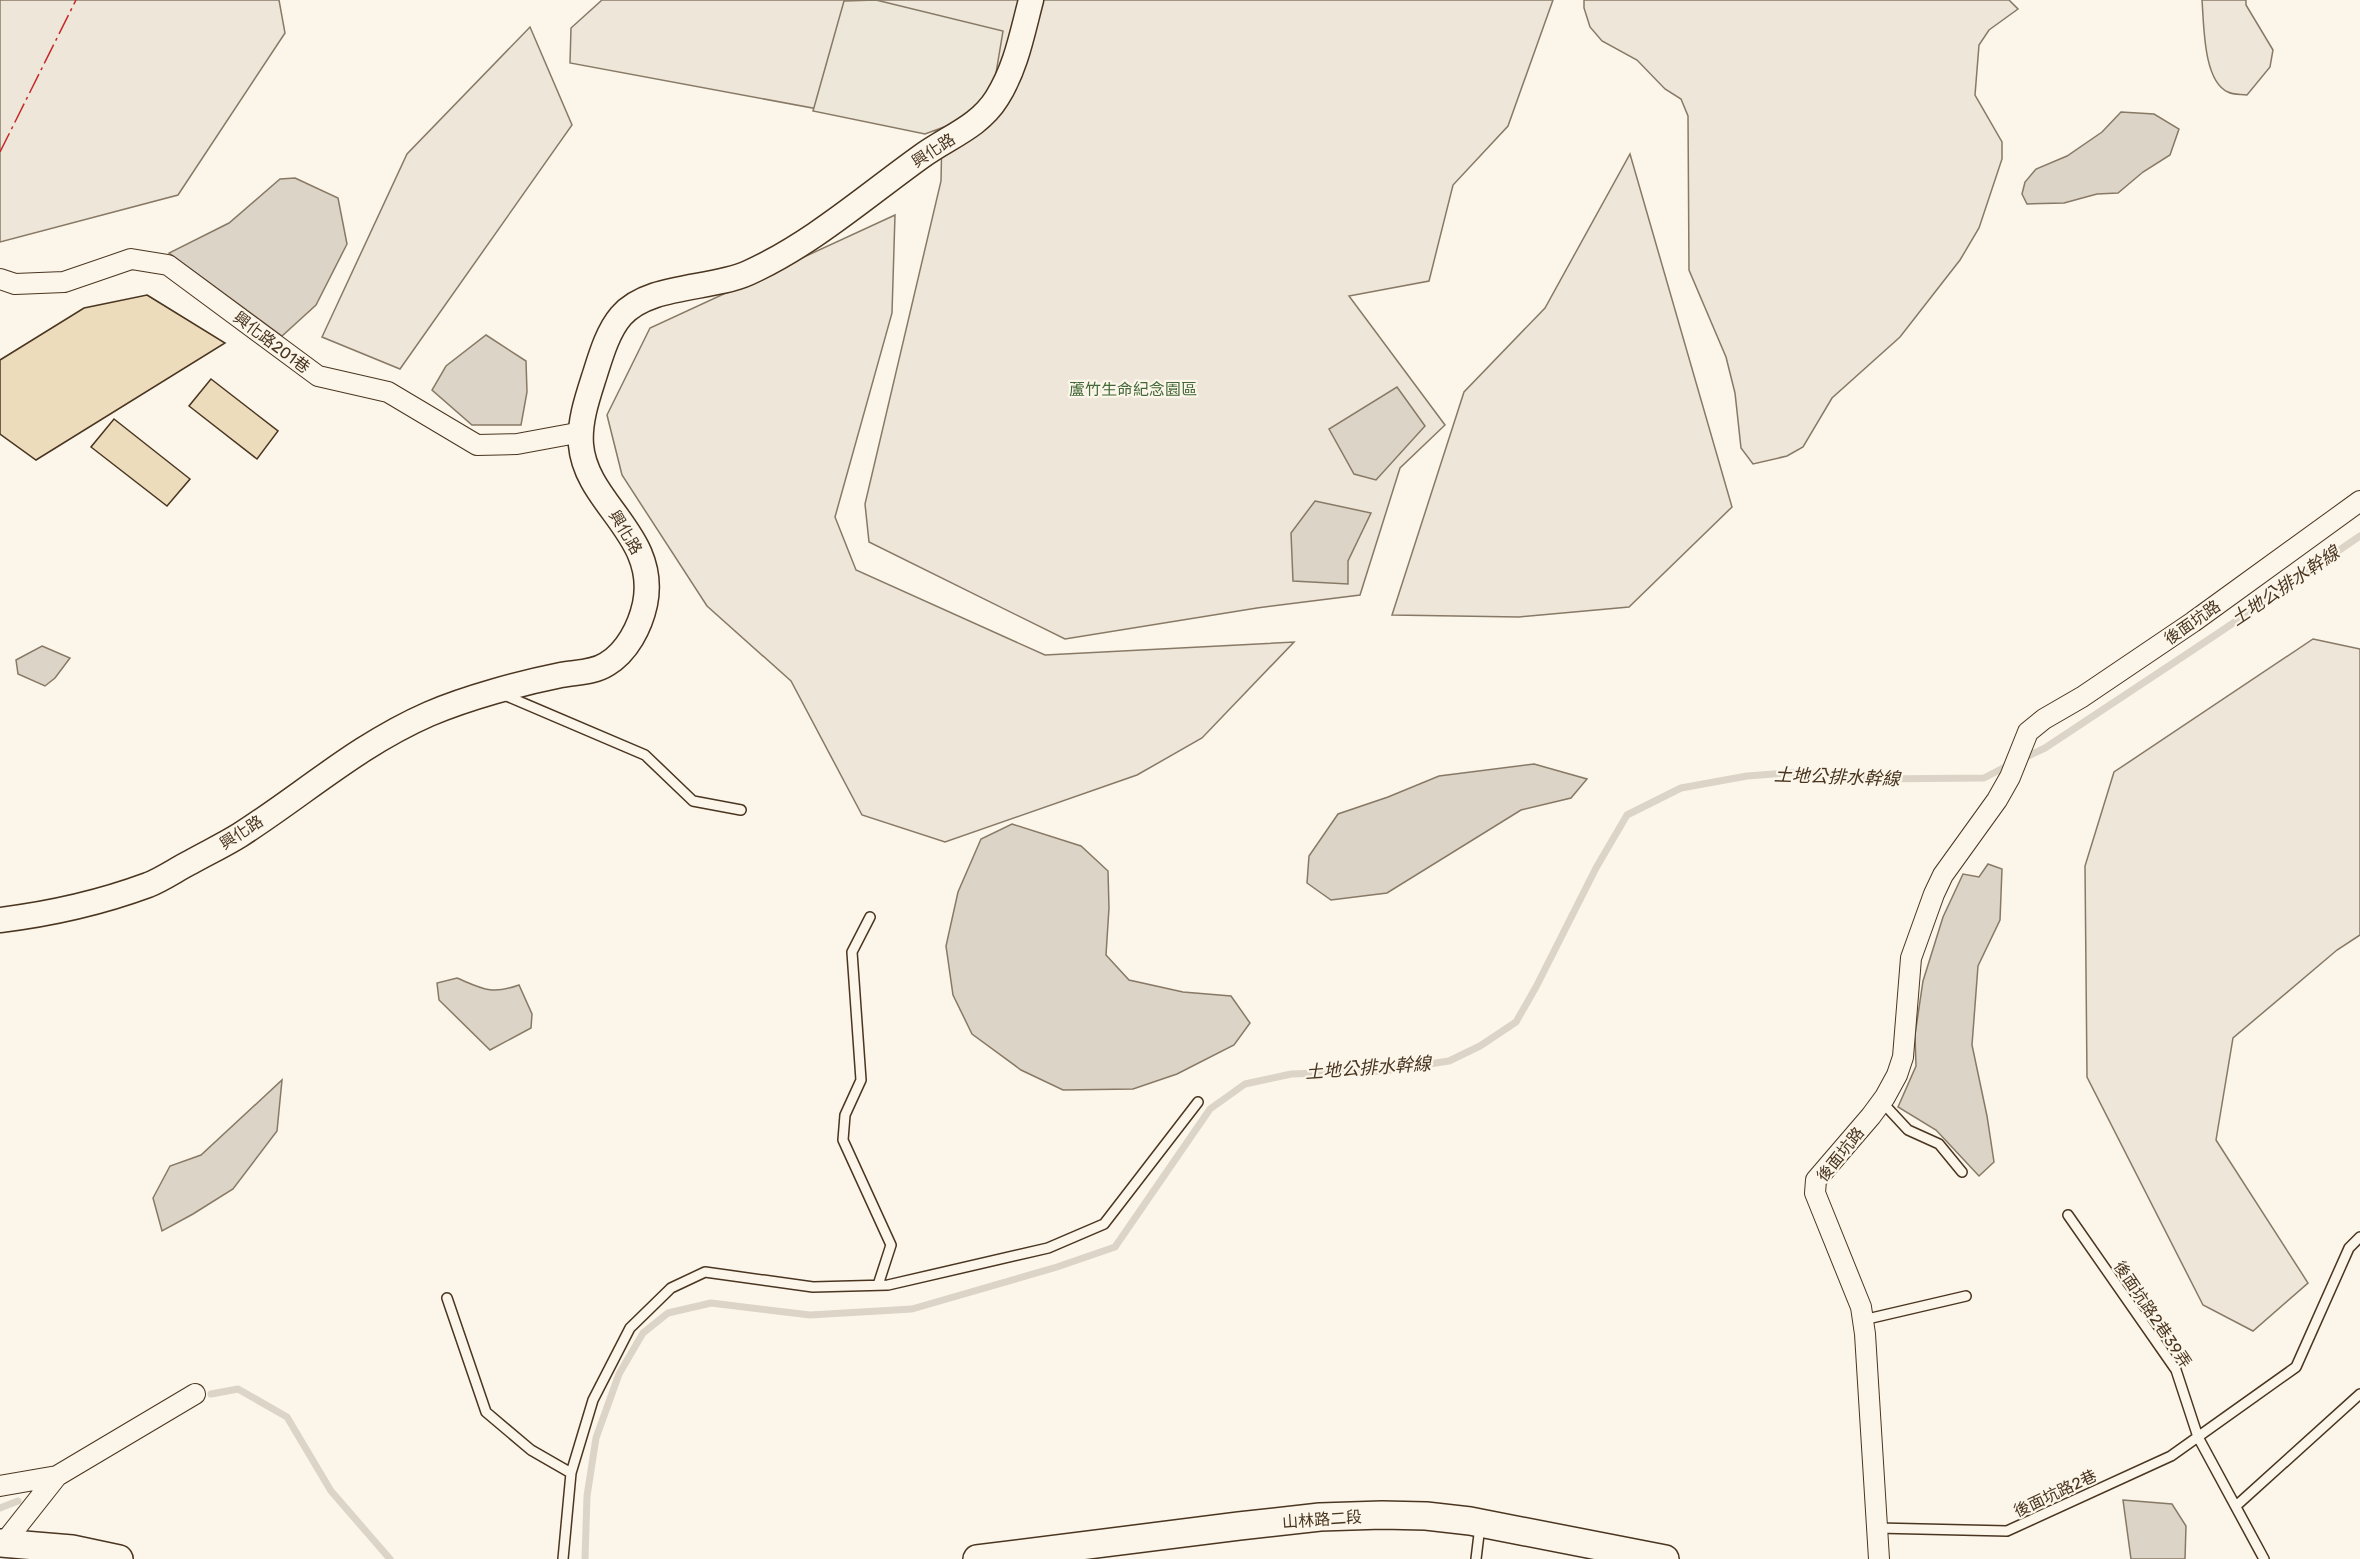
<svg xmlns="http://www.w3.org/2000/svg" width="2360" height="1559" font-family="Rubik,'Noto Sans TC',sans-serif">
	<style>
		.green { fill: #ede6d9; stroke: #887966; stroke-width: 1.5 }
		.parking { fill: #ede7d9; stroke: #887966; stroke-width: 1.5 }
		.water { fill: #dcd4c6; stroke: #887966; stroke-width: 1.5 }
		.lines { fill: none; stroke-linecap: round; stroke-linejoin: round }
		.stream { stroke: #dcd4c6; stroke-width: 7 }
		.building { fill: #ecdcbc; stroke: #4a3520; stroke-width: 1.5 }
		.service-casing { stroke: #4a3520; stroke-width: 12 }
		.minor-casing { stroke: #4a3520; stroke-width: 22 }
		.tertiary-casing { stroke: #4a3520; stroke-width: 27 }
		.secondary-casing { stroke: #4a3520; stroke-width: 30 }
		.service { stroke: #fbf6e9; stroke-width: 9 }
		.minor { stroke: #fbf6e9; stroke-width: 20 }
		.tertiary { stroke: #fbf6e9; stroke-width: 24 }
		.secondary { stroke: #fbf6e9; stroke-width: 27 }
		.power { stroke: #c62828; stroke-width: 1.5; stroke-dasharray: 21 4.5 3 4.5; stroke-linecap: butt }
		.labels { text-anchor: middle; stroke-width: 4.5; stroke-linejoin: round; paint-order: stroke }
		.street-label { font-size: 16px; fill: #4a3520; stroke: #fbf6e9 }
		.park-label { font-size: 16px; fill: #436837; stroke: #fbf6e9 }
		.water-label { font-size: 18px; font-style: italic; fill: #4a3520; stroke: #fbf6e9 }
	</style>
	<rect width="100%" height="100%" fill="#fbf6e9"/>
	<!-- green -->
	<path class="green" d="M0,0H279L285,33L178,195L0,242Z
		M602,0H1553L1508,126L1453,185L1429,281L1349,296L1445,425L1400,468L1360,595L1257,608L1065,639L869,542L865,504L941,181L942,132L570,63L571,28Z
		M1584,0H2009L2018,9L1989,30L1979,45L1975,95L2002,142V159L1979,228L1960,260L1900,337L1832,398L1803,447L1787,456L1753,464L1741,448L1735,393L1726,357L1689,270L1688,116L1681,99L1665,89L1637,60L1602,41L1590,27L1584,8Z
		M2202,0H2246V5L2273,50L2270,67L2247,95C2241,94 2233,95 2228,92C2203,81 2204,24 2202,0Z
		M530,27L572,125L400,369L322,337L407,154Z
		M1630,154L1732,507L1629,607L1519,617L1392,615L1464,392L1545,308Z
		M895,215L892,313L835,517L856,570L1045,655L1294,642L1202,738L1137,775L945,842L862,815L791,681L707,606L622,475L607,415L650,328Z
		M2313,639L2360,649V935L2337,950L2233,1038L2216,1140L2308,1283L2253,1331L2203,1305L2087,1077L2085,866L2114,772Z"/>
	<!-- parking -->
	<path class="parking" d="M876,0L1003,31L994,85L963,120L925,134L813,111L844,1Z"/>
	<!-- water -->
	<path class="water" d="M2121,112L2154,114L2179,129L2170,155L2143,172L2118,193L2097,194L2064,203L2027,204L2022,194L2025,182L2036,169L2067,156L2102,132Z
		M295,178L338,198L347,244L316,305L282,336L169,253L229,223L280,179Z
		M486,335L526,361L527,392L521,425H472L432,390L446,366Z
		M1397,387L1425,426L1376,480L1354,474L1329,429Z
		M1315,501L1371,513L1348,561V584L1293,581L1291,533Z
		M42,646L70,658L55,678L45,686L18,674L16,660Z
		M1534,764L1587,779L1571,798L1521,810L1387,893L1331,900L1307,883L1309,856L1338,814L1388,797L1439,776Z
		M1012,824L1081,846L1108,871L1109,908L1106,955L1129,980L1183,992L1231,996L1250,1023L1234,1045L1177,1074L1133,1089L1063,1090L1021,1070L972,1034L953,995L946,946L958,892L981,839Z
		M1988,864L2002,869L2000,920L1978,966L1972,1045L1987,1116L1994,1162L1979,1176L1936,1130L1898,1107L1916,1066L1915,1035L1923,981L1943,917L1963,874L1979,877Z
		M457,978C483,989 491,995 519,985L532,1014L531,1028L490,1050L439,1000L437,983Z
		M282,1080L277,1131L233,1189L193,1214L162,1231L153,1198L170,1166L201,1155Z
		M2123,1500L2172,1504L2186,1526L2185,1559H2131Z"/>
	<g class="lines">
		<!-- stream -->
		<path class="stream" d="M2022,759L2045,748L2220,632L2360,536
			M211,1394L238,1389L287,1417L331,1491L390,1559
			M0,1508L18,1501
			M585,1559L587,1496L596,1438L619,1374L643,1333L668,1313L711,1303L810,1315L912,1309L1057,1267L1115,1247L1210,1109L1245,1084L1291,1074L1383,1071L1449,1061L1480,1046L1516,1022L1536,987L1596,868L1627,815L1681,788L1747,776L1802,772L1873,779L1984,778L2009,765"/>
	</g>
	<!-- building -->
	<path class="building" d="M147,295L225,343L36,460L0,434V360L84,308Z
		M211,379L278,431L257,459L189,406Z
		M114,419L190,479L167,506L91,447Z"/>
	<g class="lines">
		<!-- service casing -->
		<g class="service-casing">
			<path id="service" d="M502,694L645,755L693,801L741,810
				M870,917L852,952L861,1080L845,1115L843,1140L891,1245L878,1285
				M1882,1102L1908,1130L1939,1144L1962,1172
				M2068,1215L2176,1370L2198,1437L2264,1559
				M447,1298L486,1412L531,1450L571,1473
				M1863,1320L1966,1296
				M2236,1506L2360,1394
				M1877,1528L2007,1531L2171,1456L2296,1367L2349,1248L2360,1237
				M563,1559L571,1473L593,1400L630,1328L671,1288L705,1272L813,1287L888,1285L1048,1248L1104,1224L1198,1102
				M1476,1559L1480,1526"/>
		</g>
		<!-- minor casing -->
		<g class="minor-casing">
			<path id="minor" d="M0,279L15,284L64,282L131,259L168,265L318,376L388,392L477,445L517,444L582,432
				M0,1486L57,1476L195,1394
				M4,1543L57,1476
				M1879,1559L1865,1334L1861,1307L1815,1193L1816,1180L1871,1116L1885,1097L1897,1075L1903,1057L1911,958L1934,894L1943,875L1997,800L2010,777L2028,732L2044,719L2082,697L2193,622L2360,501"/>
		</g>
		<!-- tertiary casing -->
		<g class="tertiary-casing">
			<path id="tertiary" d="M0,920C49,914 102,902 148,885C163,879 177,869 191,862C207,853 224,845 240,835C304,794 358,745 429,714C466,698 521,683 561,675C576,672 593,673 607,664C627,652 640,627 645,604C659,535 586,504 581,445C579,421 588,396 595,374C601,355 608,331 621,316C649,284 710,290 748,273C812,244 866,196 922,156C948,137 979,127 997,98C1016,68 1022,34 1031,0"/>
		</g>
		<!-- secondary casing -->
		<g class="secondary-casing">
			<path id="secondary" d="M0,1543L72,1549L119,1559
				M977,1559L1239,1526L1320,1517L1382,1515L1426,1516L1470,1521L1665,1559"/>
		</g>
		<!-- service -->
		<use href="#service" class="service"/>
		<!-- minor -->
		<use href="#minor" class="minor"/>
		<!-- tertiary -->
		<use href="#tertiary" class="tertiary"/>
		<!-- secondary -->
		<use href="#secondary" class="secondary"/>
		<!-- power -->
		<path class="power" d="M0,152L76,0"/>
	</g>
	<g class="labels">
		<!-- street labels -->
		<g class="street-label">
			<text transform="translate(933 150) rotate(-33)" y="6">興化路</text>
			<text transform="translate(272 342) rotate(37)" y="6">興化路201巷</text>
			<text transform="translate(626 532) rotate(59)" y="6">興化路</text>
			<text transform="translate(2192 622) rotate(-35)" y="6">後面坑路</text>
			<text transform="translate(241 832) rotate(-33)" y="6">興化路</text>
			<text transform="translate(1840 1154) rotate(-51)" y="6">後面坑路</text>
			<text transform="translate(2153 1314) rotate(56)" y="6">後面坑路2巷39弄</text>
			<text transform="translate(2055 1493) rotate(-25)" y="6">後面坑路2巷</text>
			<text transform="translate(1322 1519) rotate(-4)" y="6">山林路二段</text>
		</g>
		<!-- park labels -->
		<g class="park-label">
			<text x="1133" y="395">蘆竹生命紀念園區</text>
		</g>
		<!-- water labels -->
		<g class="water-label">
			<text transform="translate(2285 586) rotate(-34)" y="6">土地公排水幹線</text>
			<text transform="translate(1837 777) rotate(2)" y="6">土地公排水幹線</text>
			<text transform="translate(1368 1068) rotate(-4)" y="6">土地公排水幹線</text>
		</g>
	</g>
</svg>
